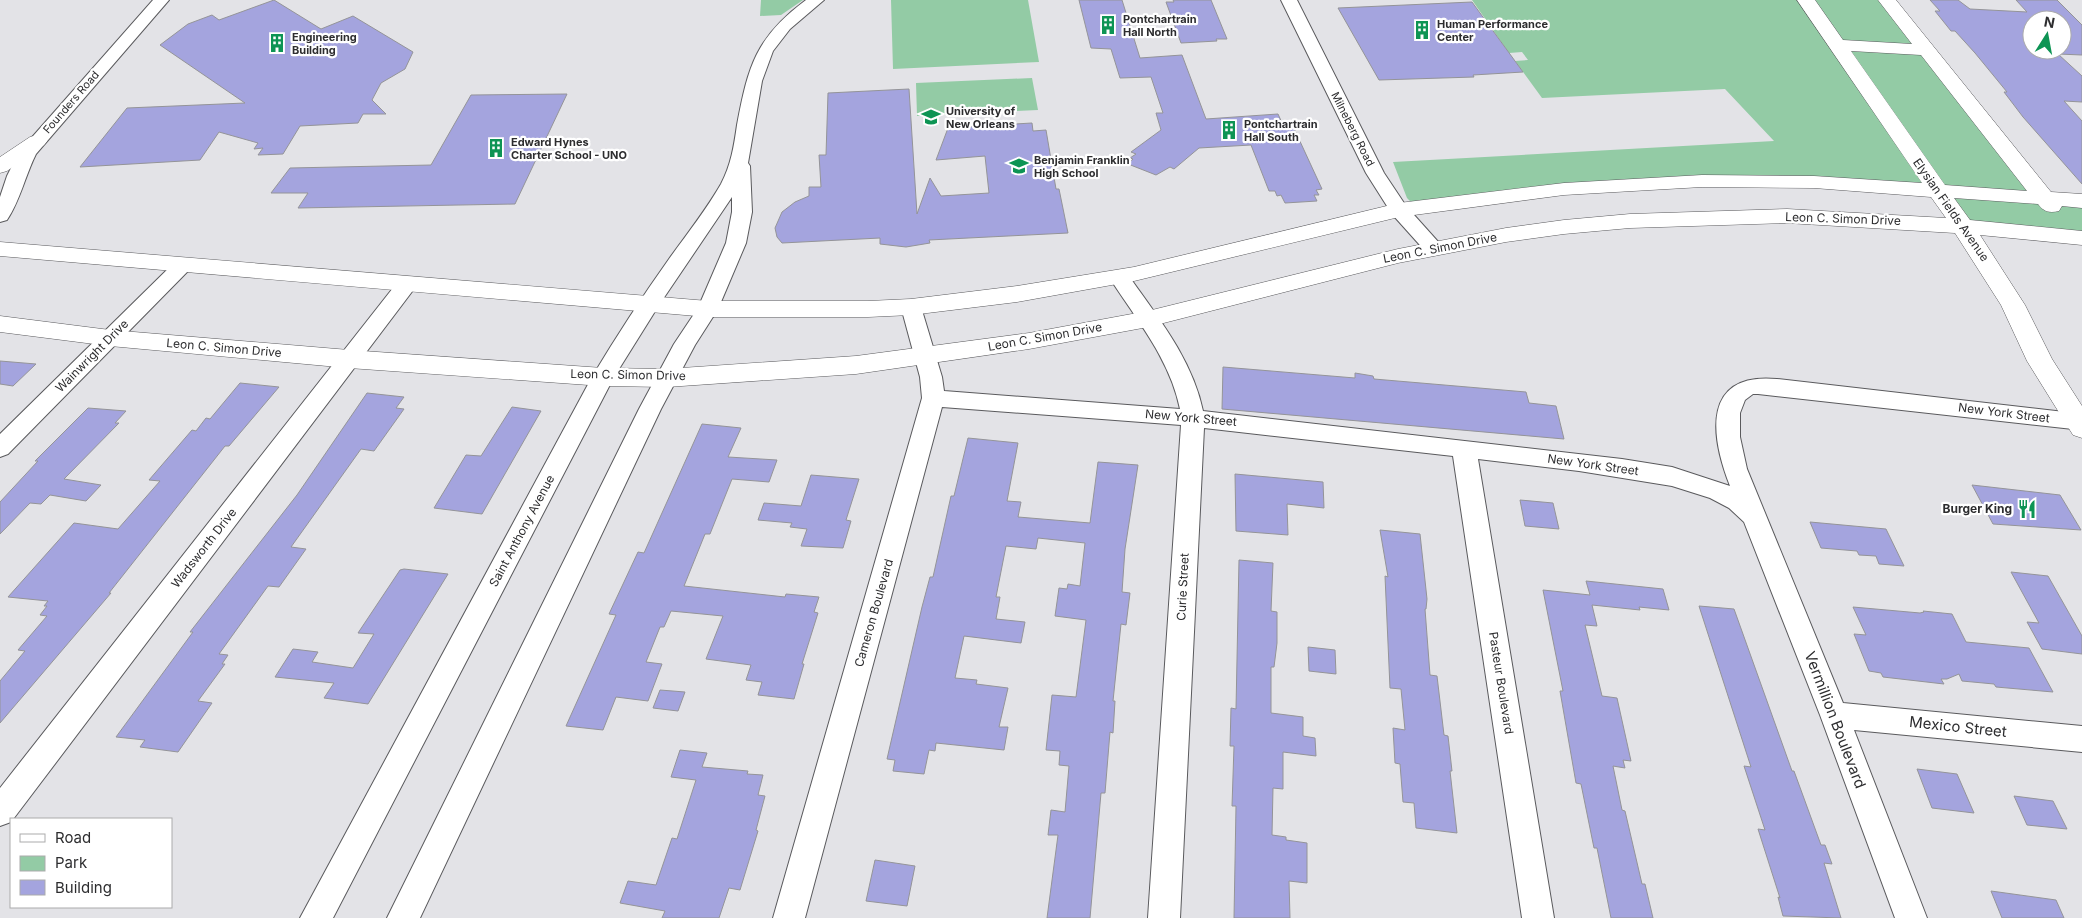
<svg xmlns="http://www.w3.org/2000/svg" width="2082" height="918" font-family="Inter,sans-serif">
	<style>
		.green { fill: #93cba5 }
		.building { fill: #a4a4de; stroke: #949498; fill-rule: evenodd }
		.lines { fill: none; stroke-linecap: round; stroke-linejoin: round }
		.street-casing { stroke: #5a5a5d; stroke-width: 2 }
		.secondary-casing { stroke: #5a5a5d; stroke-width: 1 }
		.street { fill: #fff; fill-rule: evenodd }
		.secondary { fill: #fff; fill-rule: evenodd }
		.labels { text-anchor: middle; stroke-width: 4.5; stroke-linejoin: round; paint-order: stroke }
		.far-poi-label { font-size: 11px; font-weight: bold; fill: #2d2d2f; stroke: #fff; text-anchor: start }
		.far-street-label { font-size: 11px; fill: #2d2d2f; stroke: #fff }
		.street-label { font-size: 12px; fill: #2d2d2f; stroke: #fff }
		.poi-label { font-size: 12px; font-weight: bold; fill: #2d2d2f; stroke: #fff; text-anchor: end }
		.near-street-label { font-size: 15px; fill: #2d2d2f; stroke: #fff }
	</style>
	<rect width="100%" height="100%" fill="#e3e3e7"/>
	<!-- green -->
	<path class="green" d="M761,0H803L781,15L760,16Z
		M891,0H1028L1039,62L893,69Z
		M1472,0H1887L2045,198L2082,201V238L1963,227L1938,190L1702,181L1416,207L1407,198L1393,162L1774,141L1725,89L1542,98L1515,61L1528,60L1522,52L1509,53Z
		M1032,78L1038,110L917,116L916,83Z"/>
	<!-- building -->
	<path class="building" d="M274,0L321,29L353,16L413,52L405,69L381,83L372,100L386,114H363L358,123L300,126L283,154L258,155L263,148L254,149L258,143L219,132L200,160L80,167L127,108L245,103L160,45L188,24L212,15L219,20Z
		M1079,0H1122L1140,58L1182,55L1206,119L1278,114L1283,125L1292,124L1322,189L1316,190L1319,195H1314L1317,201L1285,203L1281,195L1277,196L1275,191H1269L1251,145L1199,148L1174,169L1170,167L1156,175L1128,164L1133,159L1130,158L1136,154L1131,152L1161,130L1156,113H1163L1151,77L1120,78L1111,49L1091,48Z
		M1173,0H1211L1227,39H1216L1217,41L1181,43L1166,2H1174Z
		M1930,0H1958L1970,9L2027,12L2016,0H2057L2082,25V55L2058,54L2082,76V102L2064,101L2082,121V184L2023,117L2004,92H2007L1975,53L1955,31H1951L1935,11H1940ZM2032,20H2062V50H2032Z
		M1472,2L1523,72L1473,75L1474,77L1379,80L1338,8Z
		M909,89L917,214L930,178L941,196L989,193L985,156L936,160L948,128L1032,123L1033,131L1046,130L1056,189H1059L1068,233L929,240L930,243L906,247L880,244V238L782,243L777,237L775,228L782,212L795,202L809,196V187H821L819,155H826L828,93Z
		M567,94L515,204L298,208L308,193H271L290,168L431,165L471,95Z
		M0,361L36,364L13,386L0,384Z
		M1223,367L1355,378V373L1373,376L1374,379L1526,392L1529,403L1556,406L1564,439L1222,409Z
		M240,383L279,387L229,446H225L109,593H111L0,723V681L25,651L18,650L47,616L40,615L47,606H44L48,601L8,597L74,523L118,529L160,481L149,480L192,430L196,431L206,418L210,419Z
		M367,393L404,397L396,408L404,409L374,451L361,449L291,547L306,549L279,587L268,586L219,654L228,655L222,664H225L198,701L212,703L178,752L140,747L145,740L116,737L193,632H190L297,495Z
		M512,407L541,411L482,514L434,508L466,455L481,456Z
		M88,408L126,411L115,423H119L64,479L101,485L86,501L50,495L41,504L30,503L0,534V502L38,461H35Z
		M702,424L741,428L728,457L777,460L769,482L732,479L710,534H705L684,586L785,597L786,594L819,597L814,612L818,613L802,664H804L794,699L758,695L762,682L746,680L751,665L706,659L723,616L671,611L664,627H660L646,662L662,664L648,701L616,697L603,730L566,726L616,615L609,614L638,552L644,553Z
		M968,438L1018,443L1007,501L1021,502L1018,517L1090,523L1098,462L1138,465L1125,549L1122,592L1130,593L1126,625L1121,624L1113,701H1115L1113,733L1110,732L1105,793H1101L1090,918H1047L1058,835H1048L1051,810L1065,812L1069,766L1059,765L1060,751L1046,750L1052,695L1076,697L1086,620L1055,616L1059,588L1067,589L1068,584L1080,586L1085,543L1038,538L1036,549L1006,546L996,597H1000L996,619L1025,622L1021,643L964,636L955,678L977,680L976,684L1008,688L999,727H1008L1004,750L936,743L935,751L929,750L924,774L893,771L895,760L887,759L922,607L930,577H933L951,496H954Z
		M1235,474L1323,482L1324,508L1287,504L1288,535L1236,531Z
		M811,475L859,479L846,520L851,521L843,548L801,546L807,529L790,527L792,523L758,520L764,503L801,506Z
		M1972,485L2060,495L2081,530L1993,524Z
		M1520,500L1553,503L1559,529L1525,526Z
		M1810,522L1886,529L1904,566L1879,564L1876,556L1859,555L1857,551L1821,548Z
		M1380,530L1420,534L1427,599L1426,609H1425L1430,675L1437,676L1444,735L1448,736L1452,771H1450L1457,833L1416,828L1414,803L1403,802L1400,764L1395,763L1393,728L1405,730L1401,689L1390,688L1385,576L1388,577Z
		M1239,560L1273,563L1271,611L1277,612V643L1274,667H1271V713L1303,717V736L1315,738L1316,756L1283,752V789L1273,788L1272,835L1286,837V840L1307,843V883L1289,881L1290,918H1234L1236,806H1232L1234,746H1230L1231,708L1236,709Z
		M404,569L448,574L368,704L324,698L334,683L275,677L293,649L318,652L312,662L353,668L374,634L358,633L400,570Z
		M2011,572L2048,576L2082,636V654L2042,649L2027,622L2039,623Z
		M1586,581L1663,589L1669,610L1639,607L1640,610L1592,605L1597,626L1585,625L1602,696L1617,698L1631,761L1623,760L1625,768L1613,766L1622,810L1625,811L1642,884H1645L1653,918H1611L1597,848H1594L1581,784L1576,783L1560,691H1563L1543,590L1590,595Z
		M1699,606L1734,609L1792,771H1794L1821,845H1825L1832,864L1824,863L1841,918L1783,916L1778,897L1780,898L1758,829L1765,830L1744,766L1751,767Z
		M1853,607L1920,613L1924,612L1923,611L1952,614L1966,642L2029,648L2053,692L1996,687L1994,684L1962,681L1959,674L1947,679H1941L1944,684L1883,677L1881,673L1869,671L1854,634L1866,635Z
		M1308,647L1335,650L1336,674L1309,671Z
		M660,690L685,692L678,711L653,708Z
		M680,750L707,753L702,767L748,771L747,774L763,775L758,795L765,796L756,830L758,831L740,890L729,888L719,918H662L665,911L620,903L628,881L656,885L672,838L677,839L696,780L671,777Z
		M1917,769L1957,774L1974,813L1932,808Z
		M2014,796L2053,801L2067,829L2027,825Z
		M875,860L915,866L907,906L866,901Z
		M1991,891L2056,900L2064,918H2002Z"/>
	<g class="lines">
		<!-- street casing -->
		<g class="street-casing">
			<path id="street" d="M153,0H169L36,154C25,176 20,201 7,220L0,222V197L7,176L19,152Z
				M806,0H824L790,29L773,51L762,81L748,163L750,166L752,212L746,243L718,309L695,345L661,409L420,918H387L639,409L674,344L698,308L726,243L732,212V197L659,305L614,377L333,918H300L592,377C616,337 642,297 669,259C687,234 706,210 721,184C731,165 734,146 737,125C748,66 756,37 806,0Z
				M1281,0H1297L1384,173L1406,206L1441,245L1444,249L1441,253L1434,255L1427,253L1392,214L1366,173Z
				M184,258L191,260L194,264L191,268L8,454L0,457V434L177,260Z
				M1119,271L1126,272C1156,315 1192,358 1203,411L1622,459L1672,467L1730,486C1710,435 1702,372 1777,379L2082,414V430L1758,394H1753L1745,400L1740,413V437L1747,469L1843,703L2082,726V752L1854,730L1927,918H1895L1820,715L1744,522L1729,508L1710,498L1672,486L1579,471L1478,459L1554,918H1522L1453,456L1204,428L1180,918H1148L1181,425L942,407L805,918H773L922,398L920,377L901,307L904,302L911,300L918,302L921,307L942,377L944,391L1180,409C1170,359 1136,319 1109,277L1112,272Z
				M407,277L414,279L417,284L414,289L11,822L0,826V788L400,279Z"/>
		</g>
		<!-- secondary casing -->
		<g class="secondary-casing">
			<path id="secondary" d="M1797,0H1815L1843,40L1912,44L1878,0H1896L2051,192L2082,194V208L2062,206L2059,211C2049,213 2044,212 2038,204L1954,198L1970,220L2082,231V245L1980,235L2025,305L2052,359L2082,406V438L2073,435L2027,361L2001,305L1955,233L1787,223L1630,228L1564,234L1506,242L1398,263L1148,327L1029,349L856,374L667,387L603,386L349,368L110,346L0,332V316L110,330L349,350L603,368L667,369L856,356L1029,333L1148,311L1398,249L1506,228L1564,220L1630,214L1787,209L1946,218L1931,197L1814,188L1702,187L1564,195L1399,217L1134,281L1017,302L911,315L868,317H708L0,256V242L708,301H868L911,299L1017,286L1134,267L1399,203L1564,183L1702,175L1814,176L1922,183ZM1851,51L1921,55L2027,191L1945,185Z
				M37,135L44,137L47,141L44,145L7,171L0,173V157L30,137Z"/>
		</g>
		<!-- street -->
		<use href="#street" class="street"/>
		<!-- secondary -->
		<use href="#secondary" class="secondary"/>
	</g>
	<!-- icons -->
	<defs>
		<g id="building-bare" transform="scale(1.5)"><path d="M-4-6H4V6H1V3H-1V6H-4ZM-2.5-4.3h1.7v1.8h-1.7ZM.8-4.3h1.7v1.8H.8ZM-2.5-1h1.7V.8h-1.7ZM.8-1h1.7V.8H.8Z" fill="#0d9454" stroke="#fff" stroke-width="2.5" paint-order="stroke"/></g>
		<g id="university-bare" transform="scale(1.5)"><path d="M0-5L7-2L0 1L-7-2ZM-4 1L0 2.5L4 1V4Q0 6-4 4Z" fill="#0d9454" stroke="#fff" stroke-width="2.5" paint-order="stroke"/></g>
		<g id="school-bare" transform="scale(1.5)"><path d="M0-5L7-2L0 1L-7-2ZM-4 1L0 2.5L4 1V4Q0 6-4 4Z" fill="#0d9454" stroke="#fff" stroke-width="2.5" paint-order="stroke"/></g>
		<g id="restaurant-bare" transform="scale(1.5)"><path d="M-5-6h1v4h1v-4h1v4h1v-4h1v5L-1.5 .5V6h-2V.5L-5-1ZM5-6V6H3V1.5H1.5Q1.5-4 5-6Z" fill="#0d9454" stroke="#fff" stroke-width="2.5" paint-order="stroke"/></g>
	</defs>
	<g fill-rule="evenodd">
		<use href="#building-bare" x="1108" y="25"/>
		<use href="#building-bare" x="1422" y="30"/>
		<use href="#building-bare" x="277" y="43"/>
		<use href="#university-bare" x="931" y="117"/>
		<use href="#building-bare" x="1229" y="130"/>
		<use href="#building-bare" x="496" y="148"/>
		<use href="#school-bare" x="1019" y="166"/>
		<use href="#restaurant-bare" x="2027" y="509"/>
	</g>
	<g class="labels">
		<!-- far-poi labels -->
		<g class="far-poi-label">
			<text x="1123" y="23">Pontchartrain<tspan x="1123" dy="13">Hall North</tspan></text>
			<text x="1437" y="28">Human Performance<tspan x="1437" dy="13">Center</tspan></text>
			<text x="292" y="41">Engineering<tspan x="292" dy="13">Building</tspan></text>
			<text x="946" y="115">University of<tspan x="946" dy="13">New Orleans</tspan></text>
			<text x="1244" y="128">Pontchartrain<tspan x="1244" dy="13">Hall South</tspan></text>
			<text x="511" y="146">Edward Hynes<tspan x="511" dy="13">Charter School - UNO</tspan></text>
			<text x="1034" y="164">Benjamin Franklin<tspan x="1034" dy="13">High School</tspan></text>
		</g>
		<!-- far-street labels -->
		<g class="far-street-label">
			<text transform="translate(71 102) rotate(-49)" y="4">Founders Road</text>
			<text transform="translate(1353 129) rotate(63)" y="4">Milneberg Road</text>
		</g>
		<!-- street labels -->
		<g class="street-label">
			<text transform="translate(1951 210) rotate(55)" y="4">Elysian Fields Avenue</text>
			<text transform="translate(1843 219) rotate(2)" y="4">Leon C. Simon Drive</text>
			<text transform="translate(1440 248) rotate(-11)" y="4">Leon C. Simon Drive</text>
			<text transform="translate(1045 337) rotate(-10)" y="4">Leon C. Simon Drive</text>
			<text transform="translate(224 348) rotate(5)" y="4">Leon C. Simon Drive</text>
			<text transform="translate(92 356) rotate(-45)" y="4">Wainwright Drive</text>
			<text transform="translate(628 375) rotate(1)" y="4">Leon C. Simon Drive</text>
			<text transform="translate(2004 413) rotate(7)" y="4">New York Street</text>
			<text transform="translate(1191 418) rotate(5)" y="4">New York Street</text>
			<text transform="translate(1593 465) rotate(8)" y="4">New York Street</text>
			<text transform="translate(522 531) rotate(-62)" y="4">Saint Anthony Avenue</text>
			<text transform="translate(204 548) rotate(-52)" y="4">Wadsworth Drive</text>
			<text transform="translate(1183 587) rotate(-87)" y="4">Curie Street</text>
			<text transform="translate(874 613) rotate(-74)" y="4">Cameron Boulevard</text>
			<text transform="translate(1501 683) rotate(81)" y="4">Pasteur Boulevard</text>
		</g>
		<!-- poi labels -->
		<g class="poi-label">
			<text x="2012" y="513">Burger King</text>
		</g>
		<!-- near-street labels -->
		<g class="near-street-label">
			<text transform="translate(1835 720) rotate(69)" y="5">Vermillion Boulevard</text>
			<text transform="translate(1958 727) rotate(6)" y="5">Mexico Street</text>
		</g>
	</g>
	<!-- legend -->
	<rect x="10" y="818" width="162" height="90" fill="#ffffff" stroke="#ababac"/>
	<rect x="20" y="834" width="25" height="8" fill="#ffffff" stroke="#ababac"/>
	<text x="55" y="843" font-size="15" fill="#2d2d2f">Road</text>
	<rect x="20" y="856" width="25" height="15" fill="#93cba5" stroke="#ababac"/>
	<text x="55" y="868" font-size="15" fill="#2d2d2f">Park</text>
	<rect x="20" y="880" width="25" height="15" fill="#a4a4de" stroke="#ababac"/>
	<text x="55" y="893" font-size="15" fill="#2d2d2f">Building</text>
	<!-- north arrow -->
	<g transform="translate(2047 35) rotate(11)"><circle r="24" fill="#ffffff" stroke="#ababac"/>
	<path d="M0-4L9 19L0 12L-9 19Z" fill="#0d9454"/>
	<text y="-8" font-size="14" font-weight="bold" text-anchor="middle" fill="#2d2d2f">N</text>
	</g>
</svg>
